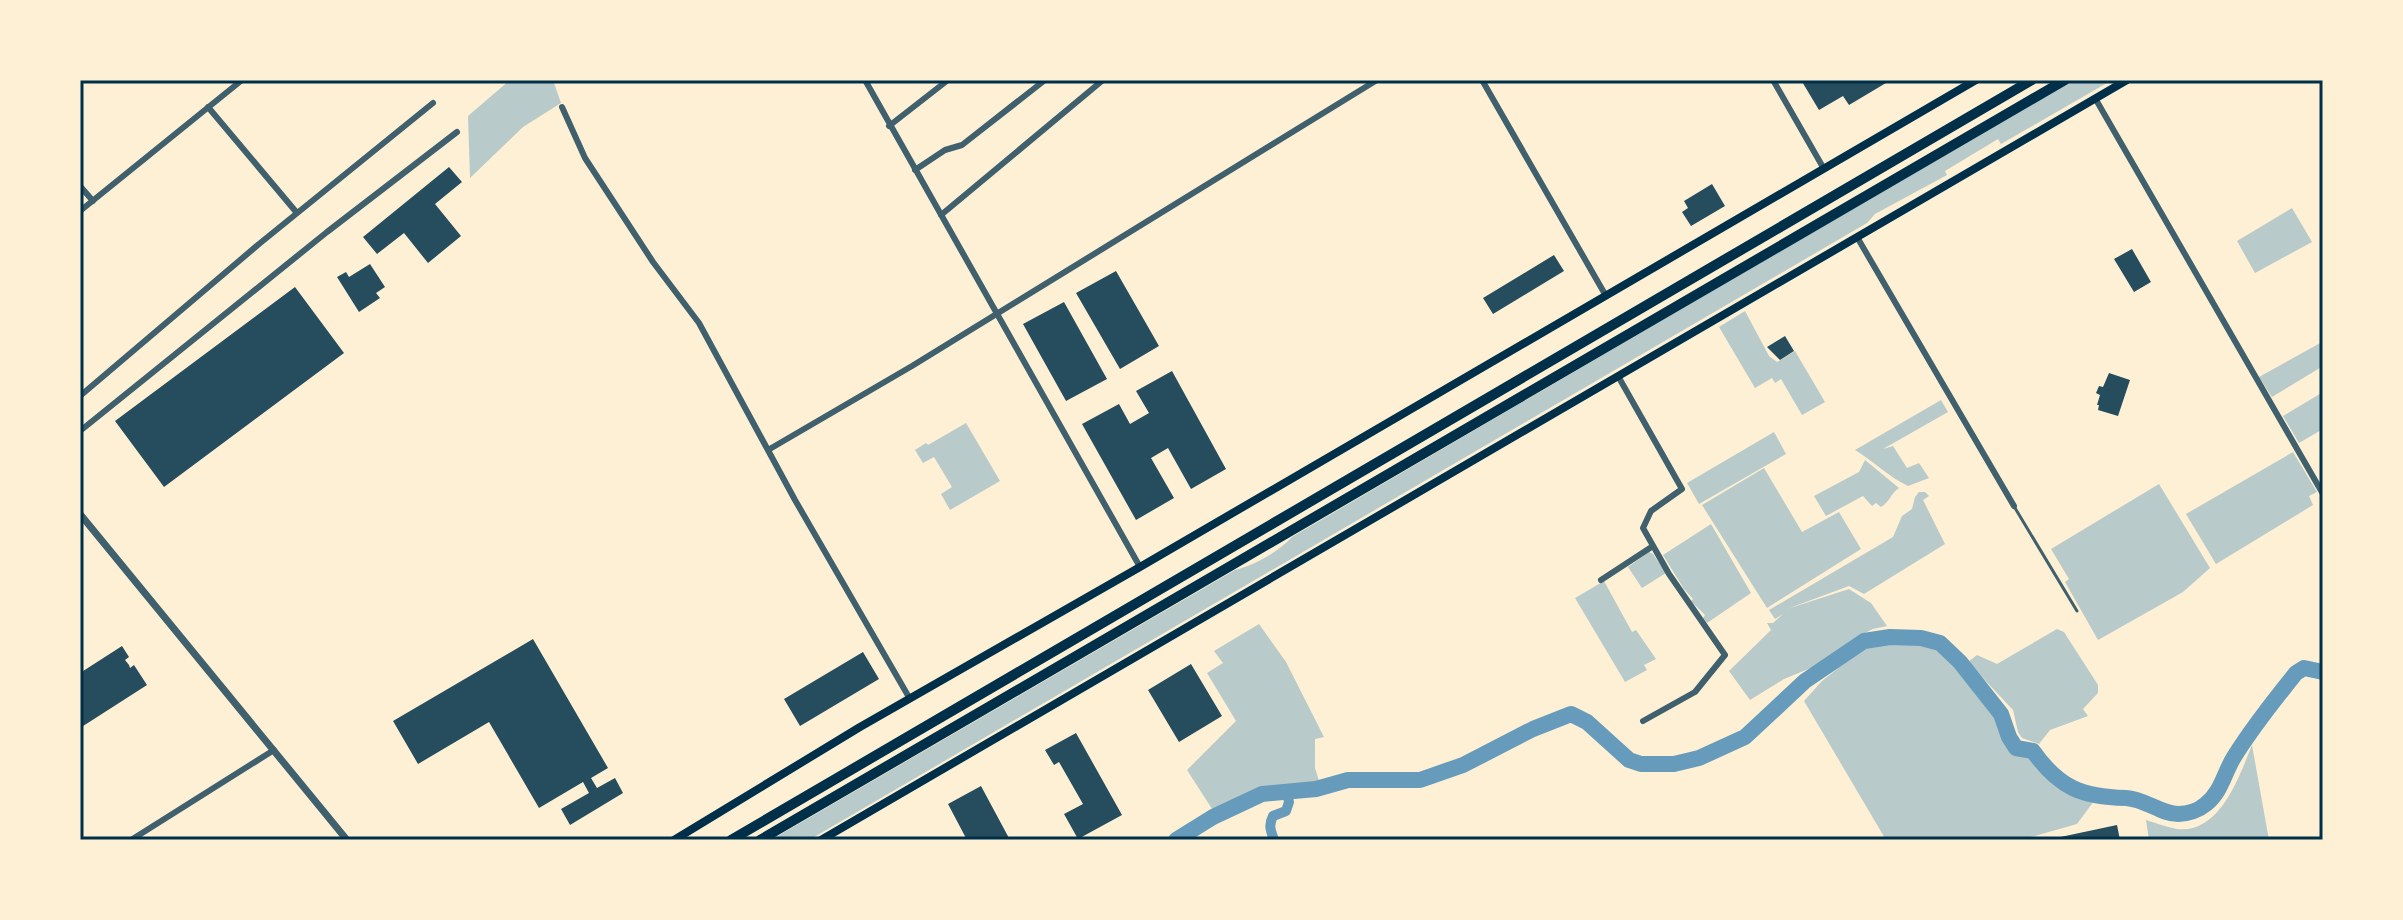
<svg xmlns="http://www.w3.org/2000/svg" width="2403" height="920" font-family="Roboto,sans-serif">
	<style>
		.green { fill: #b9caca }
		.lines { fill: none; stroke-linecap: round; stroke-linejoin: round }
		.canal { stroke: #669bbc; stroke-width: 10 }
		.river { stroke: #669bbc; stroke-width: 16 }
		.building { fill: #264d5e }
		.service { stroke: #3f606c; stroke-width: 3 }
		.minor { stroke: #3f606c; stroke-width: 6 }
		.tertiary { stroke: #3f606c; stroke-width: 7 }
		.secondary { stroke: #003049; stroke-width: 8 }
		.motorway { stroke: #003049; stroke-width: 10 }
		.neatline { fill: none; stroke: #003049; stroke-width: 3 }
	</style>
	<rect width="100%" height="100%" fill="#fdf0d5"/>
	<!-- green -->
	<path class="green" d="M510,80H553L561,103L523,127L470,178L468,116Z
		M2112,80L2001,144L1998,139L1945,171L1947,175L1875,214L1867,223L809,840H771L1235,570C1255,565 1277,553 1292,537L2071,81Z
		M2292,208L2312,242L2255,273L2237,241Z
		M1745,311L1769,356L1777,362L1795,351L1825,402L1802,415L1781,379L1775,383L1772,378L1755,388L1719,327Z
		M2322,342L2323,366L2272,397L2259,377Z
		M2323,392V429L2299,443L2283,416Z
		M1941,400L1948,412L1883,449L1893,446L1907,468L1919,463L1929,478L1908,486C1889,477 1873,461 1855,450Z
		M966,423L1000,481L950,510L941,494L952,487L934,457L923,463L915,450L926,443L928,445Z
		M1774,432L1786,454L1699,504L1687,483Z
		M2293,452L2317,492L2309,496L2313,505L2216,564L2186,514Z
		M1865,460L1899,488C1890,494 1890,502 1881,507L1876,503L1872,506L1863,496L1826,516L1814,496L1859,472Z
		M1764,468L1802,532L1839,512L1861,549L1767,608L1702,505Z
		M2159,484L2210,568L2183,592L2098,640L2065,582L2069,579L2051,549Z
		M1919,492H1925L1929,496L1923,500L1945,544L1864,594L1849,586L1787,609L1849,589L1871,603L1887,626L1873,629L1857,637L1830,660L1784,679L1750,700L1729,671L1771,630L1767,623H1773L1783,614L1775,619L1769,610L1893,537L1902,516L1912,509L1915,497Z
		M1711,524L1751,593L1707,623L1703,618L1705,615L1691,601L1693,599L1684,589L1663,555Z
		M1649,552L1653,554L1666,573L1642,588L1628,567Z
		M1604,581L1632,632L1636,630L1656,659L1644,665L1647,670L1625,682L1575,598Z
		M1259,624L1286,662L1324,737L1315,739V768L1320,784L1263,790L1214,812L1187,770L1236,721L1207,673L1223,663L1214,651Z
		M2057,629L2064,632L2098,685V693L2083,709L2088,716L2050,730L2039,744L2022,738L2018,732L2013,710L1968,662L1977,655L1997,664Z
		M1907,641L1940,648L1951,659L1997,714L2012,749L2030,754L2043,770L2062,787L2094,801L2077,824L2020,840H1886L1804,701L1822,681L1866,646Z
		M2252,745L2269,840H2149L2146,820C2156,823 2167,827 2177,829C2220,834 2239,777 2252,745Z"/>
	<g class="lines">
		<!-- canal -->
		<path class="canal" d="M1274,840C1271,831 1268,826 1273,816L1286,811L1289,802L1287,793"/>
		<!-- river -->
		<path class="river" d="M1176,840L1213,817L1262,794L1316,789L1348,780H1420L1463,765L1533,729L1571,714L1587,722L1629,760L1641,764H1674L1699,758L1745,737L1805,681L1864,641L1890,637L1921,638L1940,643L1960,662L2001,714L2009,737L2016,748L2033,751C2059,788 2082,797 2126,798C2145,799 2161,814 2178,814C2188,814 2199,810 2206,804C2222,791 2224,773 2234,757C2252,728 2275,699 2296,673L2304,668L2323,672"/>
	</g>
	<!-- building -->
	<path class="building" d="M1801,80H1891L1849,105L1843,96L1819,110Z
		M449,167L462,182L435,204L461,236L428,263L404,233L377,254L363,237Z
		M1712,184L1725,206L1691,226L1682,212L1688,208L1684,201Z
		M2132,249L2151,282L2134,292L2114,259Z
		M1554,255L1564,271L1493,314L1483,298Z
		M370,264L385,287L376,293L380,298L359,312L337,277L346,272L349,277Z
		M1116,271L1159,346L1120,369L1076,293Z
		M295,287L344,353L164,487L115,421Z
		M1064,302L1107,379L1066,401L1023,324Z
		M1785,336L1794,351L1780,360L1767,347Z
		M1172,371L1226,469L1191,489L1168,448L1151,458L1174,498L1136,520L1082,424L1119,404L1130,424L1149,413L1136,391Z
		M2109,373L2130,380L2118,416L2098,410L2099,405H2097L2100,395L2096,393L2099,386L2103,387Z
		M533,639L608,768L591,778L597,788L615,778L623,793L570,825L561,809L589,793L583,782L539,808L489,722L418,764L393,721Z
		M122,646L129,657L125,660L129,665L130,668L134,665L147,685L80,728V673Z
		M863,652L879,679L800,726L784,699Z
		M1191,664L1222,716L1179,742L1148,690Z
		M1076,733L1122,815L1078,839L1064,814L1083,804L1059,762L1054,765L1045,750Z
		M981,786L1010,840H967L948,804Z
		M2117,825L2120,840H2051V839Z"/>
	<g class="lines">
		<!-- service -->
		<path class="service" d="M2015,508L2077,611"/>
		<!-- minor -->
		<path class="minor" d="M865,80L1140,567
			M1482,80L1606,296
			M1773,80L1824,169
			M2095,98L2323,494
			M208,107L297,213
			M562,107L585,158L653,262L699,323L795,500L910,699
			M889,126L948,80
			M915,170L945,150L962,145L1045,80
			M80,186L93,201
			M80,211L242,80
			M941,215L1103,80
			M1857,237L2014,506
			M1618,376L1682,489L1651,511L1643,528L1669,574L1725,655L1695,692L1643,721
			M80,396L259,244L433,103
			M80,431L327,232L457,132
			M768,450L912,366L1377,80
			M1601,580L1653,546
			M131,840L274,750"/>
		<!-- tertiary -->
		<path class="tertiary" d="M80,514L347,840"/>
		<!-- secondary -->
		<path class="secondary" d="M674,840L860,727L1140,567L1976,80
			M821,840L2127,80"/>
		<!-- motorway -->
		<path class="motorway" d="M731,840L2032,80
			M760,840L2065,80"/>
	</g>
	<!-- border -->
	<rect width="2403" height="920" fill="none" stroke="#fdf0d5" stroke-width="164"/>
	<rect x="82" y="82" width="2239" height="756" class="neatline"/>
</svg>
